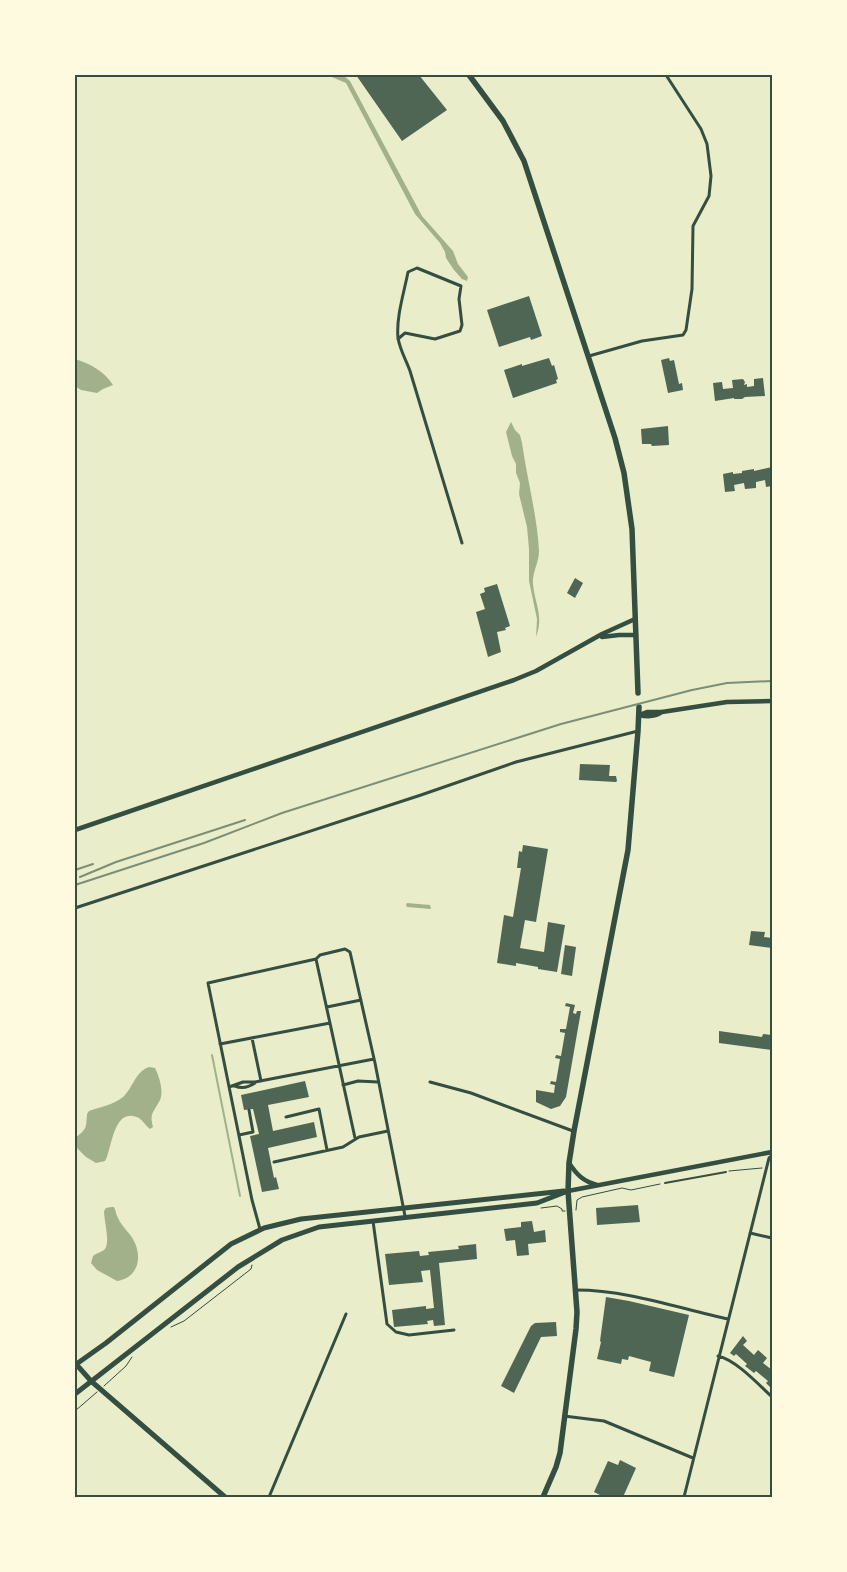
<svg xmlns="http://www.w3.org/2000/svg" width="847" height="1572" font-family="Poppins,sans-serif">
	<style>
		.water { fill: #a3b18a }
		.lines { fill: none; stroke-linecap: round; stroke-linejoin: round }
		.stream { stroke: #a3b18a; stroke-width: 2 }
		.building { fill: #4f6655 }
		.path { stroke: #344e41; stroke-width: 1 }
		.service { stroke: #344e41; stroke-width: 2 }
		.minor { stroke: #344e41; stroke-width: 3 }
		.tertiary { stroke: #344e41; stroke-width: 4.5 }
		.secondary { stroke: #344e41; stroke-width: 5 }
		.primary { stroke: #344e41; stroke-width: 5.5 }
		.rail { stroke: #7c8e77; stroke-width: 2 }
		.neatline { fill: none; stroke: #344e41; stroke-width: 2 }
	</style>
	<rect width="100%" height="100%" fill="#e9edc9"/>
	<!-- water -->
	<path class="water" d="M327,75H343L350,81L422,216L453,251L458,264L468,277L467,281L462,279L454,270L446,258L445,252L440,243L415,214L346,83Z
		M75,359C91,364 104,371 113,385L103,389L97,393L81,390L75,386Z
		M511,422L515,430L520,435L522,443C527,479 537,514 539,551C539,563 532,572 533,584C535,605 544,616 536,637L537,619L529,581V549L527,527L519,494L520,483L516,473V464L512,456L506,432Z
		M407,903L430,905L431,909L407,907L406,905Z
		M149,1067L155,1068C159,1076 164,1091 160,1100C154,1112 149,1113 153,1127L150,1129C146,1126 143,1121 139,1118C113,1105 112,1150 105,1161L96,1163L86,1157L75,1146V1138C87,1129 86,1128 87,1114L89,1111C100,1107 113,1105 123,1097C133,1088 135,1072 149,1067Z
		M111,1207H114C116,1211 116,1215 118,1218C122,1227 130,1233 134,1241C143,1259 137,1278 117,1281L97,1270L91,1263L93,1256C96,1253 100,1253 104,1250C111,1244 104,1221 104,1211L106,1208Z"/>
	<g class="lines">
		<!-- stream -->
		<path class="stream" d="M212,1055L240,1196"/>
	</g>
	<!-- building -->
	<path class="building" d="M356,75H419L447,110L402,141Z
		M529,296L542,336L531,340L530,337L499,347L487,310Z
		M549,358L552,366L554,365L558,379L556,380L557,383L513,398L504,370L522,364V366Z
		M669,358L670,361L674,360L679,384L682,383L683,390L668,393L661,360Z
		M763,378L765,396L745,397L742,399H734V398L715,401L713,383L722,382L723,389L733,388L732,380L743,379L745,382L744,385L747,384V387L754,386V379Z
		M668,426L669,445L652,446L651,444H642L641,429Z
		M772,467V486L766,487L765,480L756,482V488L745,489L744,483L734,485L735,491L725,492L723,474L733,472V474L742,473V471L754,469V471Z
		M575,578L583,583L575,598L567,593Z
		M497,584L510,626L505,628L506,630L497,632L501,652L488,657L476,612L485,609L480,594L485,592L484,588Z
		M580,764L610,765L609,776H616L617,781L616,782L579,780Z
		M523,845L548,849L536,922L525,920L520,948L544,952L548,922L565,925L557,972L538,969V967L516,963V966L497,963L504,915L513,917L521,868H517L519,851L522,852Z
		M751,931L765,932L764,937L772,938V948L749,945Z
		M565,945L576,947L572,976L561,974Z
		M566,1003L575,1005L573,1013L576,1014L577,1011H581L566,1097L560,1106L551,1109L536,1102V1090L554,1093L555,1085L550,1084L551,1081L556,1082L560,1059L555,1058L556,1055L561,1056L565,1033L560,1032V1029H566L570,1007L565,1006Z
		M719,1031L762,1037L763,1034L772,1035V1050L719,1043Z
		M305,1081L309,1097L268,1105L273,1131L314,1122L317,1137L268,1148L274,1178L276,1177L279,1189L262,1192L250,1136L259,1134L253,1109L244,1110L241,1095Z
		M638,1205L640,1222L597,1225L596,1208Z
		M532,1221L534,1232L545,1230L546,1242L528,1244L529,1255L517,1256L515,1240L506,1241L504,1229L521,1227V1222Z
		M476,1244L477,1259L439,1263L445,1325L434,1326L433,1320L427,1321L428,1324L394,1327L392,1310L426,1306V1309L434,1308L430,1270L421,1271L423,1282L389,1285L385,1254L419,1251L420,1256L429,1255L428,1252L459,1249L458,1246Z
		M606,1297L629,1301L689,1315L674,1377L649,1371L651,1362L629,1356L628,1360L622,1359L621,1364L597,1359L601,1342L600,1341Z
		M556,1322L557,1336L541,1337L514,1393L501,1386L531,1326L535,1323Z
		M743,1336L747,1341L743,1345L754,1355L758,1350L767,1358L763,1363L772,1370V1389L766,1383L768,1381L756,1371L754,1373L745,1366L747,1364L736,1354L734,1356L730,1353Z
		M620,1460L636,1468L623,1497H604L594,1492L608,1461L618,1465Z"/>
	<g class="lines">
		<!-- path -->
		<path class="path" d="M729,1171L762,1168
			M541,1208L557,1206L562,1209V1211H565
			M576,1210L577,1200L582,1197L622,1188L631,1190L660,1184
			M171,1327L184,1321L251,1269L252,1265
			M104,1386L126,1366L132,1357
			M75,1411L97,1392"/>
		<!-- service -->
		<path class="service" d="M665,1183L726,1172"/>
		<!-- minor -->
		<path class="minor" d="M398,339L405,333L435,339L460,331L462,325L459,299L461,286L417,268L408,272C404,293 396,317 398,338C400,350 406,360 410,371L462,543
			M589,356L642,341L683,335L686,330L692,289L693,226L709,196L711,176L707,144L701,129L666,75
			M75,908L421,795L516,762L638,731
			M316,959L355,1138
			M327,1007L361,1000
			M252,1038L261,1081
			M220,1044L330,1023
			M430,1082L471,1093L573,1131
			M343,1085L358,1081L378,1082
			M235,1086C242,1089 249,1087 255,1083
			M229,1087L243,1082H255L374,1059
			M286,1117L319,1109L327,1150
			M239,1135L253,1132L249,1110
			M274,1162L343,1147L359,1137L388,1131
			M373,1221L387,1324L396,1332L409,1335L454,1330
			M260,1229L252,1200L208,983L316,959L320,955L345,949L350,952L375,1063L405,1216
			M750,1233L772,1238
			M576,1290C627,1290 678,1308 728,1319
			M718,1356C736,1360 758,1384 772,1397
			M564,1416L604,1421L693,1458
			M269,1497L346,1314
			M684,1497L769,1158L772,1155"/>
		<!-- tertiary -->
		<path class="tertiary" d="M602,637L619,635H636
			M639,715L647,712H662L727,702L772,701
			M639,715C647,717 655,717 662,712
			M75,830L514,680L536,671L602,634L635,619
			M569,1163C577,1175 583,1181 597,1185
			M568,1191L772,1152"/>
		<!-- secondary -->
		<path class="secondary" d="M76,1364L91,1381L225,1497
			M75,1365L106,1343L231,1244L264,1228L301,1219L564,1191
			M75,1394L238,1267L282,1240L319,1227L537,1203L568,1191"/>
		<!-- primary -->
		<path class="primary" d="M469,75L503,121L524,161L615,438L624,473L632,529L638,693
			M543,1497L556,1467L560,1453L576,1329L577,1312L568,1191L569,1163L574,1131L628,850L638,731L639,707"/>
		<!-- rail -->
		<path class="rail" d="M75,870L93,864
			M80,877L116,862L245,820
			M75,885L204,843L282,813L561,724L692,690L727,683L772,681"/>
	</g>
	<!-- border -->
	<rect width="847" height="1572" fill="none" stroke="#fefae0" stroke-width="152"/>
	<rect x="76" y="76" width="695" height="1420" class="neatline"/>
</svg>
